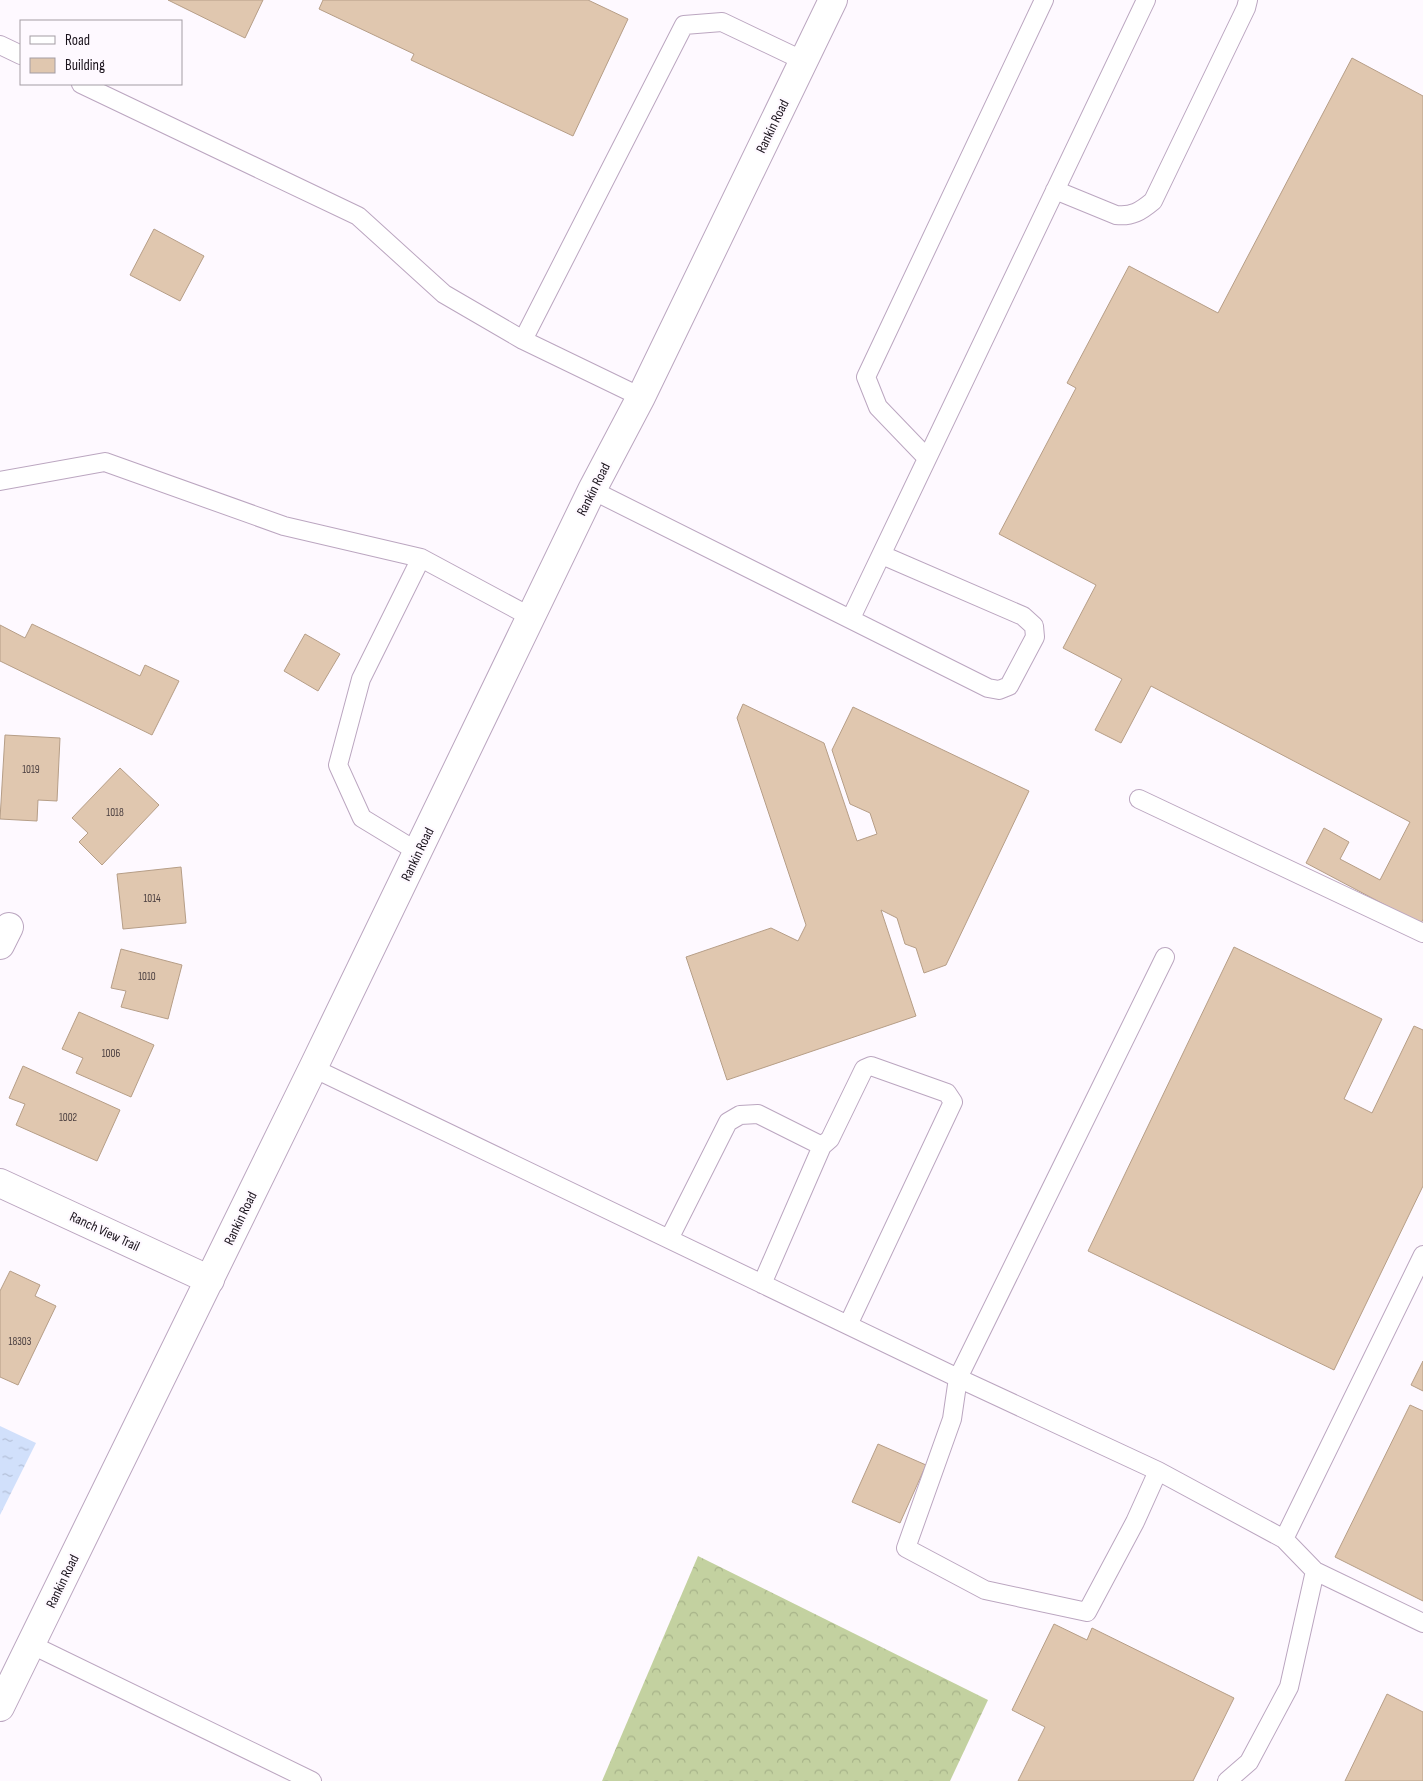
<svg xmlns="http://www.w3.org/2000/svg" width="1423" height="1781" font-family="'Sofia Sans Condensed',sans-serif">
	<style>
		.forest { fill: url(#forest-crowns) }
		.water { fill: url(#water-ripples) }
		.building { fill: #e0c7af; stroke: #b69e87 }
		.lines { fill: none; stroke-linecap: round; stroke-linejoin: round }
		.lane-casing { stroke: #bba6c0; stroke-width: 20 }
		.street-casing { stroke: #bba6c0; stroke-width: 30 }
		.secondary-casing { stroke: #bba6c0; stroke-width: 30 }
		.lane { stroke: #fff; stroke-width: 18 }
		.street { stroke: #fff; stroke-width: 28 }
		.secondary { stroke: #fff; stroke-width: 28 }
		.labels { text-anchor: middle; stroke-width: 4.5; stroke-linejoin: round; paint-order: stroke }
		.number-label { font-size: 11px; fill: #4c4041 }
		.street-label { font-size: 14px; fill: #1a131c; stroke: #fef9ff }
	</style>
	<defs>
		<pattern id="forest-crowns" width="20" height="18" patternUnits="userSpaceOnUse" patternTransform="scale(1.25)"><rect width="20" height="18" fill="#c3d1a0"/><path d="M2 6a3 3 0 1 1 6 0M12 15a3 3 0 1 1 6 0" fill="none" stroke="#a7b389"/></pattern>
		<pattern id="water-ripples" width="26" height="14" patternUnits="userSpaceOnUse" patternTransform="scale(1.25)"><rect width="26" height="14" fill="#d1e0fb"/><path d="M2 4q2-2 4 0t4 0M15 11q2-2 4 0t4 0" fill="none" stroke="#b3bfd7"/></pattern>
	</defs>
	<rect width="100%" height="100%" fill="#fef9ff"/>
	<!-- forest -->
	<path class="forest" d="M698,1556L988,1700L950,1781H602Z"/>
	<!-- water -->
	<path class="water" d="M0,1426L36,1443L0,1515Z"/>
	<!-- building -->
	<path class="building" d="M168,0H263L245,38Z
		M323,0H588L628,19L573,136L411,60L414,54L319,9Z
		M1352,58L1423,96V919L1421,924L1306,863L1324,828L1349,842L1340,859L1380,880L1410,822L1151,686L1121,743L1095,730L1122,679L1063,648L1096,585L999,534L1076,388L1067,383L1129,266L1218,313Z
		M154,229L204,256L180,301L130,275Z
		M32,624L140,676L145,665L179,681L152,735L0,661V625L25,638Z
		M305,634L340,654L318,691L284,671Z
		M743,704L824,743L857,841L877,834L870,813L850,804L832,750L853,707L1029,791L946,965L924,973L916,948L905,944L897,918L881,910L916,1016L727,1080L686,957L771,928L798,941L806,925L737,718Z
		M5,735L60,738L57,801L38,800L37,821L0,819Z
		M120,768L159,805L102,865L79,842L88,833L72,818Z
		M181,867L186,923L123,929L117,874Z
		M1234,947L1382,1019L1344,1099L1372,1113L1414,1026L1423,1030V1186L1334,1370L1088,1251Z
		M121,949L182,965L168,1019L121,1007L126,991L111,988Z
		M79,1012L154,1045L131,1097L76,1073L83,1058L62,1049Z
		M23,1066L120,1110L97,1161L16,1125L25,1104L9,1098Z
		M10,1271L40,1285L35,1296L56,1306L18,1385L0,1377V1291Z
		M1423,1361V1391L1411,1385Z
		M1410,1405L1423,1411V1601L1335,1557Z
		M878,1444L926,1465L900,1523L852,1502Z
		M1054,1624L1087,1640L1092,1628L1234,1698L1193,1781H1018L1045,1727L1012,1710Z
		M1387,1694L1423,1712V1781H1345Z"/>
	<g class="lines">
		<!-- lane casing -->
		<g class="lane-casing">
			<path id="lane" d="M0,45L21,55
				M81,84L358,216L444,294L523,340L641,397
				M1055,190L1116,215C1132,217 1141,211 1153,201L1246,8L1248,0
				M523,340L684,25L722,22L804,61
				M927,458L878,407L866,377L1044,0
				M0,481L105,462L284,526L421,558L531,617
				M592,490L988,688L999,690L1009,686L1035,637L1034,626L1023,616L882,555
				M851,618L1146,0
				M1139,799L1423,933
				M418,852L362,818L338,765L361,679L421,558
				M313,1068L958,1378L1158,1471L1284,1539L1315,1571L1423,1623
				M669,1239L728,1122L740,1115L758,1114L822,1146L830,1139L864,1069L871,1066L947,1093L953,1102L848,1325
				M762,1284L822,1146
				M1158,1471L1135,1522L1087,1612L985,1590L906,1548L952,1419L958,1378L1165,957
				M1284,1539L1423,1255
				M30,1644L312,1781
				M1227,1781L1249,1762L1289,1687L1315,1571"/>
		</g>
		<!-- street casing -->
		<g class="street-casing">
			<path id="street" d="M0,945L9,927
				M0,1183L210,1280"/>
		</g>
		<!-- secondary casing -->
		<g class="secondary-casing">
			<path id="secondary" d="M0,1707L313,1068L592,490L641,397L833,0"/>
		</g>
		<!-- lane -->
		<use href="#lane" class="lane"/>
		<!-- street -->
		<use href="#street" class="street"/>
		<!-- secondary -->
		<use href="#secondary" class="secondary"/>
	</g>
	<g class="labels">
		<!-- number labels -->
		<g class="number-label">
			<text x="31" y="773">1019</text>
			<text x="115" y="816">1018</text>
			<text x="152" y="902">1014</text>
			<text x="147" y="980">1010</text>
			<text x="111" y="1057">1006</text>
			<text x="68" y="1121">1002</text>
			<text x="20" y="1345">18303</text>
		</g>
		<!-- street labels -->
		<g class="street-label">
			<text transform="translate(772 126) rotate(-64)" y="5">Rankin Road</text>
			<text transform="translate(593 489) rotate(-63)" y="5">Rankin Road</text>
			<text transform="translate(417 854) rotate(-64)" y="5">Rankin Road</text>
			<text transform="translate(240 1218) rotate(-64)" y="5">Rankin Road</text>
			<text transform="translate(105 1231) rotate(25)" y="5">Ranch View Trail</text>
			<text transform="translate(62 1581) rotate(-64)" y="5">Rankin Road</text>
		</g>
	</g>
	<!-- legend -->
	<rect x="20" y="20" width="162" height="65" fill="#fef9ff" stroke="#a39da4"/>
	<rect x="30" y="36" width="25" height="8" fill="#ffffff" stroke="#a39da4"/>
	<text x="65" y="45" font-size="15" fill="#1a131c">Road</text>
	<rect x="30" y="58" width="25" height="15" fill="#e0c7af" stroke="#a39da4"/>
	<text x="65" y="70" font-size="15" fill="#1a131c">Building</text>
</svg>
